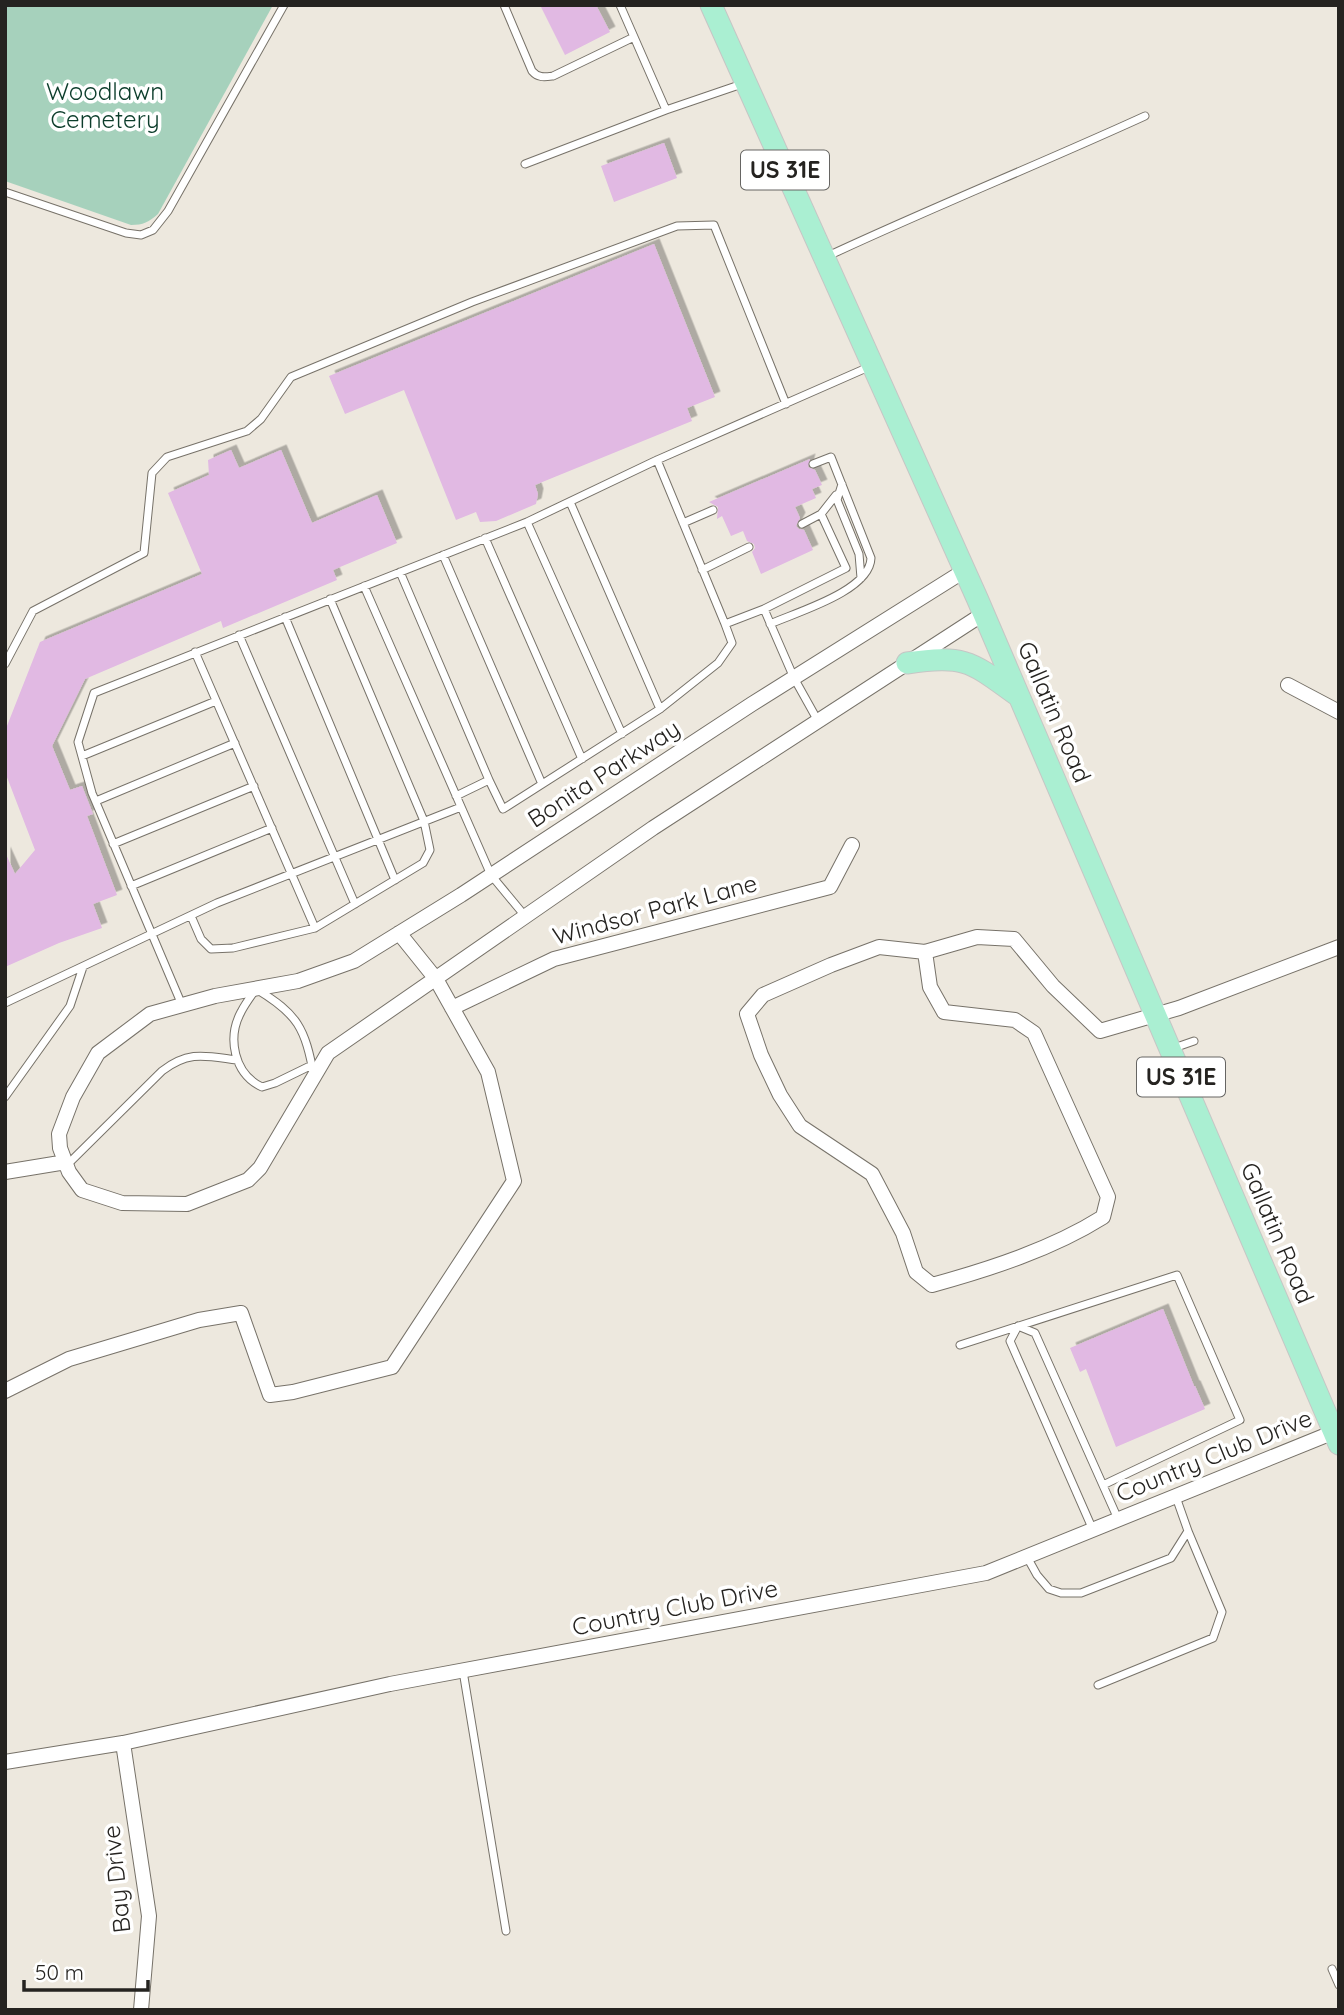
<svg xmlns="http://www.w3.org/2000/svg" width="1344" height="2015" font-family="Quicksand,sans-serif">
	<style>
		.green { fill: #a6d1bc }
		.building { fill: #e1b9e3; filter: url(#shadow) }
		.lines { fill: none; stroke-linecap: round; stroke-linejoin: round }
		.lane-casing { stroke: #777269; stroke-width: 9 }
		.street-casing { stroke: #777269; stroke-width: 16 }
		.primary-casing { stroke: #c6c6c5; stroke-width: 23 }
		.lane { stroke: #fff; stroke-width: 7 }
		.street { stroke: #fff; stroke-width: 14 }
		.primary { stroke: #aaefd2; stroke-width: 21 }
		.labels { text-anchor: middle; stroke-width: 7; stroke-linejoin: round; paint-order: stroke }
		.shield { fill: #fff; stroke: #666563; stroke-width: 2 }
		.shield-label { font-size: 23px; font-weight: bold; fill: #252320 }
		.park-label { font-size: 24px; fill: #0c3d2b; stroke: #fff }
		.street-label { font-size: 24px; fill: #252320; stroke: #fff }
	</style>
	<defs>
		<filter id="shadow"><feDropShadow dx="5.5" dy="-5.5" stdDeviation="0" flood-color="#0004"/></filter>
	</defs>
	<rect width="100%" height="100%" fill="#ede8de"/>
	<!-- green -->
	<path class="green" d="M5,5H273L158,214C149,222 143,225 131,225L5,181Z"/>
	<!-- building -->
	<path class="building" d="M540,5H596L610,32L565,55Z
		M664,143L677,178L614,202L601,166Z
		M654,244L715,397L687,408L692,421L535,485L538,494L536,504L496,521L480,522L476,512L456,520L404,390L345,414L329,376Z
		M231,450L239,468L281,450L312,523L377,495L397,543L333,570L337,580L223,628L221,621L85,679L52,746L70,790L82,786L93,814L87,816L117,895L93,904L102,928L59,943L5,967V852L15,874L35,850L5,772V731L40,642L202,574L168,493L209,475L208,460Z
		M810,459L808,467L815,470L822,485L812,489L816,498L795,507L800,518L796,526L799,529L804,530L813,550L761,574L752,552L755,548L754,544L747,541L743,531L731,536L722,516L717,519L718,507L709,502Z
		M1163,1309L1194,1386H1195L1205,1409L1116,1447L1086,1369L1080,1372L1070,1348Z"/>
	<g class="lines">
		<!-- lane casing -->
		<g class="lane-casing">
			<path id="lane" d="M504,5L532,71C538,78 544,77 553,76L634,37
				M620,5L666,110
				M525,164L666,110L745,83
				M5,192L126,233L141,235L153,230L168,211L284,5
				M828,256C933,207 1040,164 1145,116
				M657,460L725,624
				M842,484L837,500L859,554L861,578
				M570,502L660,709
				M527,522L622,734
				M683,523L713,510
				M802,524L821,514L836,495
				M485,538L582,759
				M443,555L542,784
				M702,570L749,547
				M400,572L489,780
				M364,586L491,875L525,916
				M764,609L794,678L818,721
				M285,617L395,880
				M770,624C797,612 870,591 871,558L831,457L813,464
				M239,635L355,904
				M195,652L315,928
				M5,664L33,611L144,553L152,473L167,457L247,431L261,419L291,377L472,302L677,226L714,225L786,404
				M82,756L216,701
				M456,796L489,780L503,809L660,709L718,663L732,643L725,624L764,609L846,568L821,514
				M96,801L235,743
				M113,844L254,786
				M131,886L272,828
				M191,916L201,939L211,949L233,948L315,928L423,863L430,850L424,821L330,599
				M5,1003L217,903L461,807
				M182,1005L92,793L78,742L94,693L527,522L657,460L871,366
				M1171,1049L1194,1041
				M312,1065L275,1083L262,1087C234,1074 227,1038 241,1012C245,1004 251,996 256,989C298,1014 305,1028 314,1076
				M5,1097L70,1006L83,967
				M68,1164L162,1071C189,1050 206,1056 237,1060
				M960,1345L1177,1275L1240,1420L1103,1485
				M1093,1530L1010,1341L1018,1326L1035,1333L1118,1519
				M1027,1557L1037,1575L1049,1589L1061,1593H1081L1171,1558L1188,1531L1176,1497
				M463,1671L506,1931
				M1098,1685L1213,1638L1222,1612L1188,1531
				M1332,1969L1339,1985"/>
		</g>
		<!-- street casing -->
		<g class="street-casing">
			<path id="street" d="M964,571L752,704L461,895L354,961L298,981L215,996L150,1014L98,1053L73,1097L59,1134L60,1148L69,1172L82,1190L122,1203L187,1204L248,1180L260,1168L328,1053L653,828L983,614
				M1288,685L1339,712
				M925,952L879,947L831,965L763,995L747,1014L761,1055L780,1095L800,1126L872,1174L903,1233L916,1272L932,1285C990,1269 1052,1249 1103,1217L1108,1197L1034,1033L1015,1020L944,1012L930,987L925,952L977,937L1014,939L1053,986L1100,1031L1179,1008L1339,947
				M452,1008L554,959L830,887L852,845
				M5,1172L66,1162
				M5,1391L69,1359L199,1320L241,1313L270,1395L293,1392L392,1367L514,1181L488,1072L436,979L399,933
				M123,1743L149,1916L141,2010
				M5,1762L123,1743L390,1684L986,1573L1339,1430"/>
		</g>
		<!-- primary casing -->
		<g class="primary-casing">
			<path id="primary" d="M711,5L977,598L1339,1444
				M907,663C966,655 970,661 1017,695"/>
		</g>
		<!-- lane -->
		<use href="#lane" class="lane"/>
		<!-- street -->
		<use href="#street" class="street"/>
		<!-- primary -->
		<use href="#primary" class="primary"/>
	</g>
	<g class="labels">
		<!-- shield labels -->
		<g class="shield">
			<rect x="741" y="150.5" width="88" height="39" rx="5"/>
			<rect x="1137" y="1057.5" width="88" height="39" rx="5"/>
		</g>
		<g class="shield-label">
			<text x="785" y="178">US 31E</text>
			<text x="1181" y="1085">US 31E</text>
		</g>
		<!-- park labels -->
		<g class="park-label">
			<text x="105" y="100">Woodlawn<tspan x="105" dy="28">Cemetery</tspan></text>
		</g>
		<!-- street labels -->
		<g class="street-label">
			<text transform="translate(1054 712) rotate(67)" y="8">Gallatin Road</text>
			<text transform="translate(604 774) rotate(-33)" y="8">Bonita Parkway</text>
			<text transform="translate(655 910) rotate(-15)" y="8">Windsor Park Lane</text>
			<text transform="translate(1277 1233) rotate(67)" y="8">Gallatin Road</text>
			<text transform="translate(1214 1456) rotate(-22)" y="8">Country Club Drive</text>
			<text transform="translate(675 1608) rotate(-11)" y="8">Country Club Drive</text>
			<text transform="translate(117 1879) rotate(-96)" y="8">Bay Drive</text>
		</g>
	</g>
	<!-- border -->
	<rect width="1344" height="2015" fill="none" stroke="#252320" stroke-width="14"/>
	<!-- scale -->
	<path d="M24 1980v10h124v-10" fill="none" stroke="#252320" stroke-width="3.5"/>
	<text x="35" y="1980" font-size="21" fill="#252320" stroke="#ffffff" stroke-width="5" paint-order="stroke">50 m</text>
</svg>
